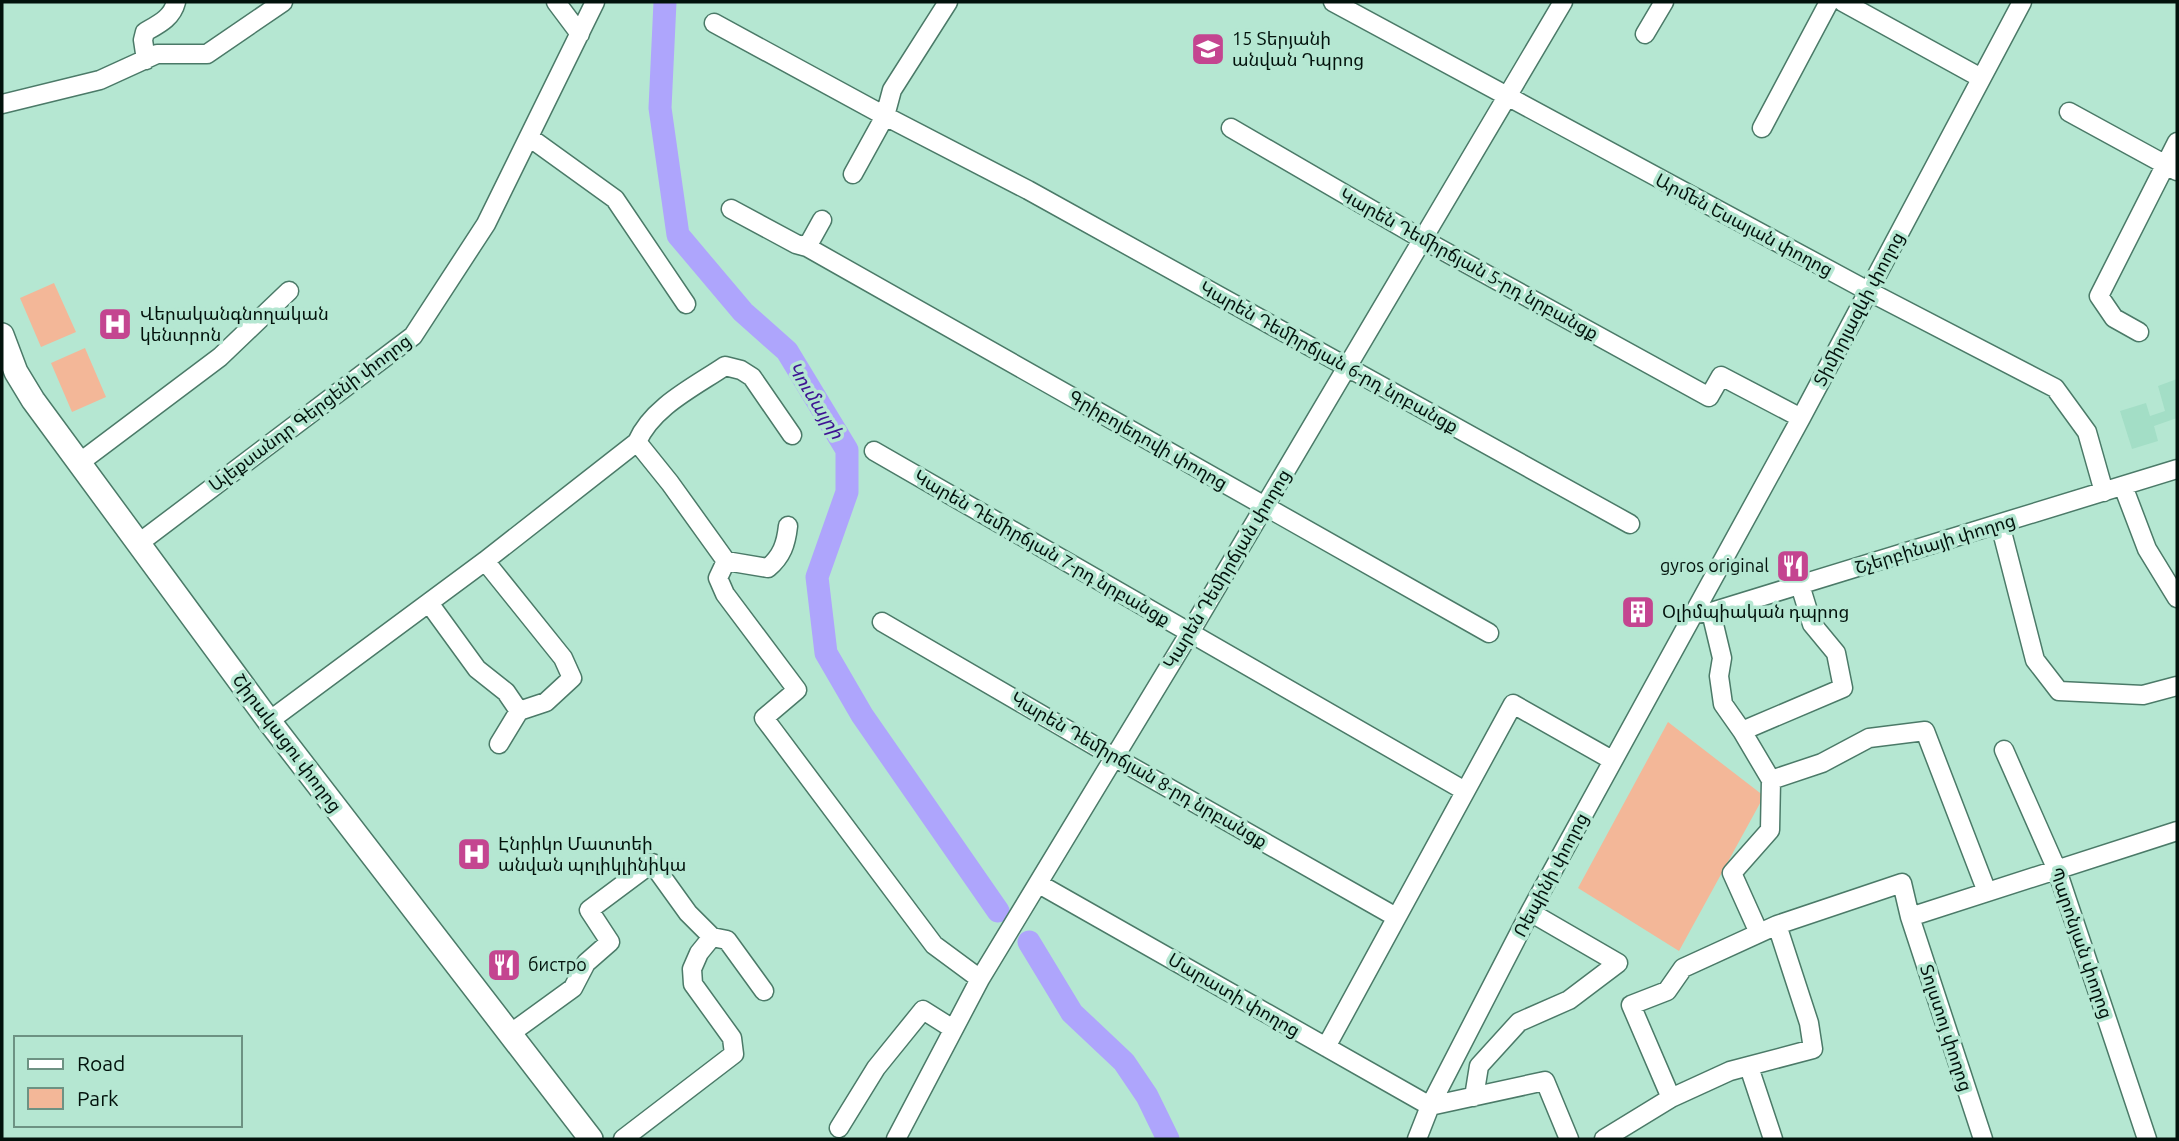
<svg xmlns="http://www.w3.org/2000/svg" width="2179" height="1141" font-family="Ubuntu,'Noto Sans Armenian',sans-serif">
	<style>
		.built { fill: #a3dec6 }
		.green { fill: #f3b798 }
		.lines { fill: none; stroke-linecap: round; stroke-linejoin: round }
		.river { stroke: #aea5fc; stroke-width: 23 }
		.minor-casing { stroke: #4b7a68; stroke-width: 21 }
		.major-casing { stroke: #4b7a68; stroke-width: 26 }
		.minor { stroke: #fff; stroke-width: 18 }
		.major { stroke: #fff; stroke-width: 23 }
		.labels { text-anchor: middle; stroke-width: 7; stroke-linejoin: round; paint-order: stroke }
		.poi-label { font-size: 18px; fill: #02120c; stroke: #b5e7d2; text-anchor: start }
		.street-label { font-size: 18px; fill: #02120c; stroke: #b5e7d2 }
		.water-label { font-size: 19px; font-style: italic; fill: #3e1393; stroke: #b5e7d2 }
	</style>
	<rect width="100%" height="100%" fill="#b5e7d2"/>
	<!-- built -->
	<path class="built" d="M2177,379V418L2154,426L2158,441L2132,449L2120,411L2146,403L2150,416L2165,411L2158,386Z"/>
	<!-- green -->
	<path class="green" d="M54,283L76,332L41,347L20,298Z
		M85,348L106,397L72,412L51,363Z
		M1668,722L1764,796L1679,951L1578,888Z"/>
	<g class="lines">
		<!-- river -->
		<path class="river" d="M665,2L660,108L678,235L743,312L787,351L847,450V492L817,577L826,653L862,715L998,911
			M1029,942L1072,1013L1124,1062L1147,1096L1168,1139"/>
		<!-- minor casing -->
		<g class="minor-casing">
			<path id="minor" d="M556,2L580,34
				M1333,2L1868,291L2055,388L2087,432L2104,492
				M1843,2L1981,78
				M714,23L885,116L1028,190L1630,524
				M1645,34L1664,2
				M146,60L143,40L145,32C159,24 172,18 176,2
				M2,104L100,80L157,54H207L283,2
				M2069,112L2177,171
				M1231,128L1422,239L1709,397L1721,376L1801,418
				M1762,128L1829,2
				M529,137L615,199L686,304
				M853,174L885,116L892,90L948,2
				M731,209L796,244L807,247L1489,633
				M807,247L822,220
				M2139,332L2114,318L2099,296L2177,142
				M637,442C652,407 694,387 725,366L741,370L752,377L792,435
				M874,451L1465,791
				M79,463L220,357L289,291
				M2123,486L2147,549L2177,598
				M2000,524L2035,660L2059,691L2143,695L2177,686
				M139,543L413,336L486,224L595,2
				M485,561L563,658L572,678L546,702L519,711L499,744
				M726,561L768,568C782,556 786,544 788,526
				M429,603L477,669L506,692L519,711
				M1711,612L1722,658L1719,676L1723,704L1742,731L1843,688L1836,653L1812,624L1800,585
				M1692,614L1711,612L2177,469
				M882,622L1114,757L1396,917
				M269,721L485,561L637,442L670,483L726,561L718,578L725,594L797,690L764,718L934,945L980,979
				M1742,731L1771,780L1822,763L1869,738L1925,731L1987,892
				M2004,750L2057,870L2147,1139
				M1039,884L1430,1106L1545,1081L1569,1139
				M1910,917L2177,831
				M1759,933L1732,873L1770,830L1771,780
				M712,937L727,940L764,991
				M511,1033L573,988L586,963L610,942L589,910L652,863L688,913L712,937L699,953L692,969L693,984L732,1038L734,1054L623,1139
				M1326,1047L1513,704L1612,760
				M1749,1067L1773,1139
				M1474,1097L1479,1066L1519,1022L1569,1000L1618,963L1530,912
				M1671,1098L1631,1005L1667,991L1683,968L1777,925
				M839,1128L876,1068L923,1010L953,1029
				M896,1139L980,979L1189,634L1563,2
				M1417,1139L1430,1106L1530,912L1801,418L2022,2
				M1604,1139L1671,1098L1730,1071L1813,1049L1809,1023L1777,925L1902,883L1910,917L1983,1139"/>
		</g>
		<!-- major casing -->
		<g class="major-casing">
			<path id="major" d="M2,335L16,372L33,400L269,721L591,1139"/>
		</g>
		<!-- minor -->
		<use href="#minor" class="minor"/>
		<!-- major -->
		<use href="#major" class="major"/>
	</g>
	<!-- icons -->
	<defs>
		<g id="school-square" transform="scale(1.75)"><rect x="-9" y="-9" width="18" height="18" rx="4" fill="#c44590" stroke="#b5e7d2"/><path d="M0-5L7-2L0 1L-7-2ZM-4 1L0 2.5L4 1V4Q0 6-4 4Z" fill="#fff"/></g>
		<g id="hospital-square" transform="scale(1.75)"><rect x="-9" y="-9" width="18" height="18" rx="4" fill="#c44590" stroke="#b5e7d2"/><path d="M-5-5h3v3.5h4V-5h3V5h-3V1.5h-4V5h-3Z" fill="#fff"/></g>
		<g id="restaurant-square" transform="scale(1.75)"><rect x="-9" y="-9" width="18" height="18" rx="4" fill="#c44590" stroke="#b5e7d2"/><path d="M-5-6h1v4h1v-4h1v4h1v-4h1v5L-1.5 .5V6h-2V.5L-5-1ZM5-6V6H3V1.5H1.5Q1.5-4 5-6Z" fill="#fff"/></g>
		<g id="building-square" transform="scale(1.75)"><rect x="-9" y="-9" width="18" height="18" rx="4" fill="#c44590" stroke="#b5e7d2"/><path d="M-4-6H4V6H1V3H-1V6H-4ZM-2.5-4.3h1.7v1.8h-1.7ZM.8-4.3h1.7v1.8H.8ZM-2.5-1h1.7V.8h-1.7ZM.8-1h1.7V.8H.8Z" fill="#fff"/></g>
	</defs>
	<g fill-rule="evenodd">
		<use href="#school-square" x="1208" y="49"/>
		<use href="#hospital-square" x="115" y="324"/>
		<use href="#restaurant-square" x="1793" y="566"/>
		<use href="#building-square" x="1638" y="612"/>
		<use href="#hospital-square" x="474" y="854"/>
		<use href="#restaurant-square" x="504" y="965"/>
	</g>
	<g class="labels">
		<!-- poi labels -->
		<g class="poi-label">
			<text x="1232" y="45">15 Տերյանի<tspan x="1232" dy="21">անվան Դպրոց</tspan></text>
			<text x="140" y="320">Վերականգնողական<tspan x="140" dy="21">կենտրոն</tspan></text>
			<text x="1769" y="572" text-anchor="end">gyros original</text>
			<text x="1662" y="618">Օլիմպիական դպրոց</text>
			<text x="498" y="850">Էնրիկո Մատտեի<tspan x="498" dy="21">անվան պոլիկլինիկա</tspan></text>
			<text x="528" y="971">бистро</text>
		</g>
		<!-- street labels -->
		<g class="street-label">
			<text transform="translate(1744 225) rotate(28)" y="6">Արմեն Եսայան փողոց</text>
			<text transform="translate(1469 264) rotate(29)" y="6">Կարեն Դեմիրճյան 5-րդ նրբանցք</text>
			<text transform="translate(1859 309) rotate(-62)" y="6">Տիմիրյազևի փողոց</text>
			<text transform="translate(1329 357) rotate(29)" y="6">Կարեն Դեմիրճյան 6-րդ նրբանցք</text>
			<text transform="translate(310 413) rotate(-37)" y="6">Ալեքսանդր Գերցենի փողոց</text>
			<text transform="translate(1148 440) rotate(30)" y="6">Գրիբոյեդովի փողոց</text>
			<text transform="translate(1935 544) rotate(-17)" y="6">Շչերբինայի փողոց</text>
			<text transform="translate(1042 548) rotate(30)" y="6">Կարեն Դեմիրճյան 7-րդ նրբանցք</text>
			<text transform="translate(1227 569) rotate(-59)" y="6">Կարեն Դեմիրճյան փողոց</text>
			<text transform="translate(287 743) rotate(53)" y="6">Շիրակացու փողոց</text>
			<text transform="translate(1139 770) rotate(30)" y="6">Կարեն Դեմիրճյան 8-րդ նրբանցք</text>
			<text transform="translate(1551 875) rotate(-62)" y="6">Ռեպինի փողոց</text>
			<text transform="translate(2081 943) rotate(71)" y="6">Պարոնյան փողոց</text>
			<text transform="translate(1234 995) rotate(30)" y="6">Մարատի փողոց</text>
			<text transform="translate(1946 1028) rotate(72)" y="6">Տոլստոյ փողոց</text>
		</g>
		<!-- water labels -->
		<g class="water-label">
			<text transform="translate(816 400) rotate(58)" y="7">Կումայրի</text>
		</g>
	</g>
	<!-- border -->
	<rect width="2179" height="1141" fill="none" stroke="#02120c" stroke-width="7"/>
	<!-- legend -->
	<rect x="14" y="1036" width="228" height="91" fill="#b5e7d2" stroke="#6d9283" stroke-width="2"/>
	<rect x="28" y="1059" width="35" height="10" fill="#ffffff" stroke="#6d9283" stroke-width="2"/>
	<text x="77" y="1071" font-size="21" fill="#02120c">Road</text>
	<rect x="28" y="1088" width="35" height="21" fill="#f3b798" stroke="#6d9283" stroke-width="2"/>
	<text x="77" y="1106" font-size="21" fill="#02120c">Park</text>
</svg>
